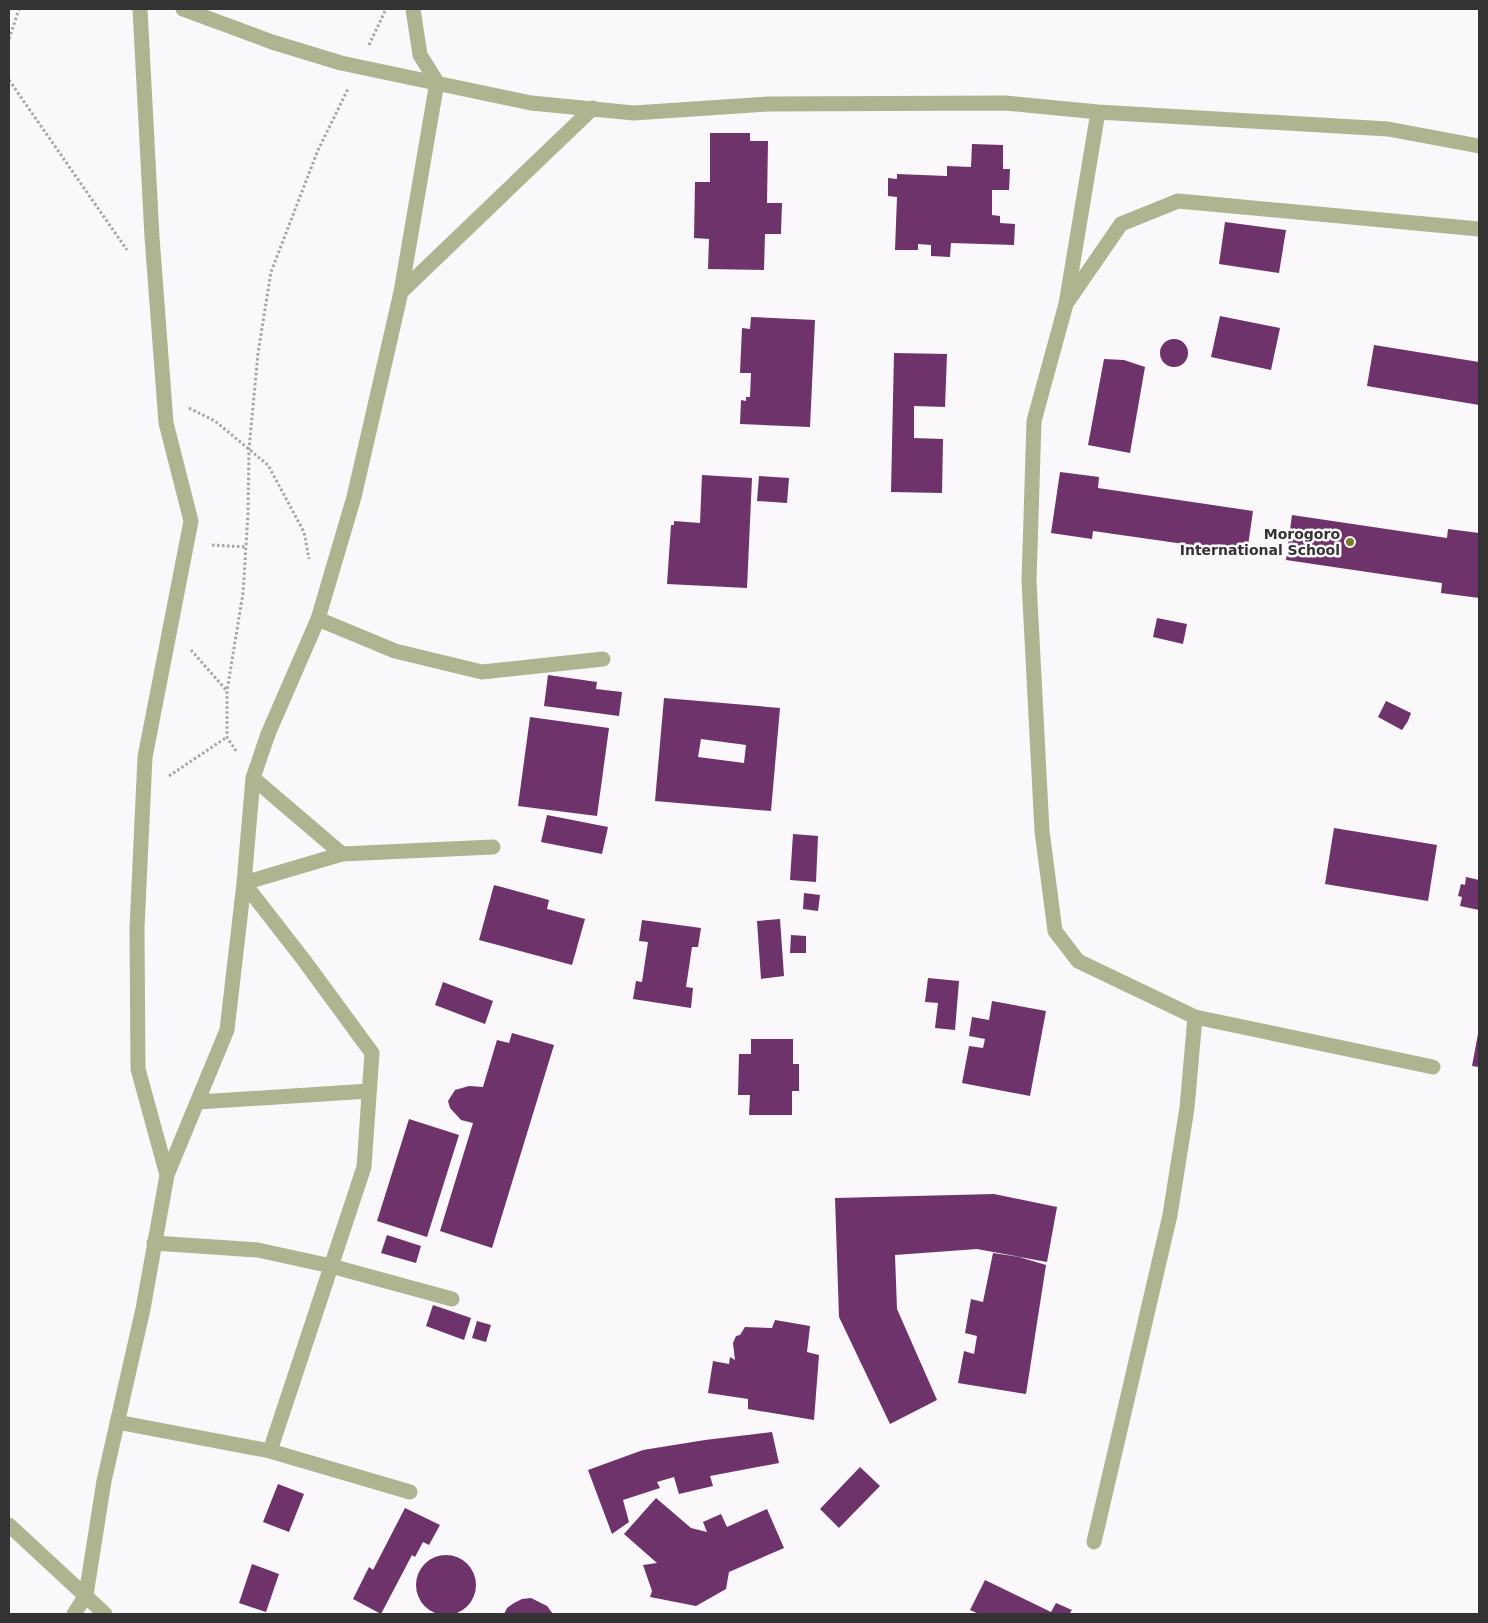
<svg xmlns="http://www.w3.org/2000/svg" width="1488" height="1623" font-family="'DejaVu Sans',sans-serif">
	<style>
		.building { fill: #6d336a; fill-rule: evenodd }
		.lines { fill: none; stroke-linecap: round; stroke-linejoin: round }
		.path { stroke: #a7a5a7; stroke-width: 3; stroke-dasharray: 2.5 2.5; stroke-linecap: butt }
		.minor { stroke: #afb490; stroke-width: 15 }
		.poi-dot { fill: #757d28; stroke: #fbf8fb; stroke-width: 2 }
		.labels { text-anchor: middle; stroke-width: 5; stroke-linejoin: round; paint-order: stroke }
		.poi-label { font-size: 14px; font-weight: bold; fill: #343334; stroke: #fbf8fb; text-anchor: end }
	</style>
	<rect width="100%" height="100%" fill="#fbf8fb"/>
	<!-- building -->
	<path class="building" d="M710,133H750V141H768L767,203H782L781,234H765L764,270L708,269L709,239L694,238L695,182H710Z
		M972,144L1003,145V169H1010L1009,190H992V215L1000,216V223L1015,224L1014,245L951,243L950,257L931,256V245L918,244V250H895L897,197L888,196V178L897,179V174L947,176V166L971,167Z
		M1225,222L1286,230L1279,273L1219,264Z
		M1220,316L1280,328L1271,370L1211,357Z
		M751,317L815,320L810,427L740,424L741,400L746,401V397H750L751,373H740L742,328L750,329Z
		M1160 353a14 14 0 1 1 28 0a14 14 0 1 1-28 0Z
		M1374,345L1479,362V405L1367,386Z
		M894,353L947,354L945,407L914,406V438L943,439L942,493L891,492Z
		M1104,359L1124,360L1145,367L1130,453L1088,445Z
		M1060,472L1099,477L1098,488L1253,511L1247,553L1093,531L1092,539L1051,533Z
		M702,475L752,478L747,588L667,584L671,525H674V521L700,523Z
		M759,476L789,478L787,503L757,501Z
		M1292,515L1447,538L1448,529L1479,533V598L1441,593L1442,583L1286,560Z
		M1157,618L1187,624L1183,644L1153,637Z
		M548,675L597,682L596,689L622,692L619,716L544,706Z
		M664,698L780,708L771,811L655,801ZM701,739L746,745L744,763L698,757Z
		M1386,701L1411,713L1408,721L1402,730L1378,717Z
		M530,717L609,728L597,816L518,806Z
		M547,815L608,827L602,854L541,842Z
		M1334,828L1437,845L1428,901L1325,884Z
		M793,834L818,836L816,882L790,880Z
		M1466,877L1479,880V910L1460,906L1462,897L1458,896L1461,884L1465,885Z
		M494,885L549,900L547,909L585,919L572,965L479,940Z
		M804,893L820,895L818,911L803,909Z
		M780,919L784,976L761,979L757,921Z
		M642,920L701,928L698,947H692L686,987L693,988L691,1008L633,999L636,981L642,982L648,942L639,941Z
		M791,935L806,936V953H790Z
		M928,978L959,981L955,1030L935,1028L938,1003L925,1002Z
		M443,982L493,1001L485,1024L435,1005Z
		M992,1001L1046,1011L1030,1096L962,1083L969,1046L983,1048L985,1039L969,1036L972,1017L989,1020Z
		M512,1033L554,1045L492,1248L440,1231L473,1123L461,1120L450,1108L448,1101L455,1090L469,1086L483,1087L497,1040L509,1043Z
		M1478,1034L1479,1035V1067L1472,1066Z
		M751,1039H793V1064H799V1091H792V1115H749L750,1095H738L739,1054H751Z
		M409,1119L459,1135L427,1237L377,1221Z
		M994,1194L1057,1207L1047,1262L977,1249L895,1255L897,1309L937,1400L890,1424L839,1317L835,1198Z
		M387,1235L421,1246L416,1263L381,1253Z
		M993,1253L1019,1257L1046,1265L1026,1394L958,1383L964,1351L974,1354L977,1336L965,1333L971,1299L983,1302Z
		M433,1305L471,1318L464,1340L426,1326Z
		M775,1320L810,1326L807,1352L819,1355L814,1420L748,1409V1399L708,1393L713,1361L729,1364L730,1357L735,1360L733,1343L736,1336L740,1335L745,1327L772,1328Z
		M477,1321L491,1325L486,1342L472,1338Z
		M772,1432L779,1463L710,1476L713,1486L679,1494L674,1477L657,1482L660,1488L623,1500L629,1522L612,1534L588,1470L643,1450L705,1440Z
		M860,1467L880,1486L839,1528L820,1509Z
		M278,1484L304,1494L289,1532L263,1522Z
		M656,1498L691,1528L707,1532L703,1522L721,1514L727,1527L767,1509L784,1548L729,1572L726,1589L696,1606L650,1597L652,1591L643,1565L657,1563L624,1534Z
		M405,1508L440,1525L429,1545L423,1542L415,1557L412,1555L381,1614L353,1599L369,1567L373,1570Z
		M416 1585a30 30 0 1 1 60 0a30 30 0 1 1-60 0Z
		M252,1564L279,1574L266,1612L239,1603Z
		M985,1580L1051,1612L1056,1603L1072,1610L1069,1614H979L970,1610Z
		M531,1598L547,1606L553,1614H504L507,1608L514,1603L522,1599Z"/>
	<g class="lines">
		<!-- path -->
		<path class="path" d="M9,39L19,9
			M369,45L386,9
			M9,80L127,250
			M189,408L215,421L268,465L304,532L309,559
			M212,545L246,547
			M191,650L227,691
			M236,751L227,737V691L243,593L248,514L249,449L258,353L271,272L318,150L348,89
			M169,776L227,737"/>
		<!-- minor -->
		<path class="minor" d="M140,9L152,237L166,423L191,521L145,757L137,928L138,1069L167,1175
			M183,9L272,42L341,63L531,103L634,113L768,104L1006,103L1098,112L1388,129L1479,146
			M1098,112L1066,304L1034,421L1029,581L1042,831L1055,931L1078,961L1195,1017L1433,1067
			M401,292L593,108
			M1068,301L1121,224L1178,201L1479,229
			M318,619L395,651L482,672L603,659
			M253,778L342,854
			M198,1102L369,1091
			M154,1243L258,1250L331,1266L452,1299
			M117,1422L270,1451L410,1492
			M270,1451L364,1167L372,1053L303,959L244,883L342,854L493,847
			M9,1525L105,1614
			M1094,1542L1170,1215L1187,1108L1195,1017
			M74,1614L86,1595L104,1481L143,1309L167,1175L227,1030L244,883L253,778L268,734L318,619L354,497L401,292L437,82L420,55L413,9"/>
	</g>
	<!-- markers -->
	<circle class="poi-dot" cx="1350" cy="542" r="5"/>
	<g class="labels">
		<!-- poi labels -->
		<g class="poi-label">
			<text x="1340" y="539">Morogoro<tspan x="1340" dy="16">International School</tspan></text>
		</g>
	</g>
	<!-- border -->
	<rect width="1488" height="1623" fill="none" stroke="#343334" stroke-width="20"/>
</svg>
